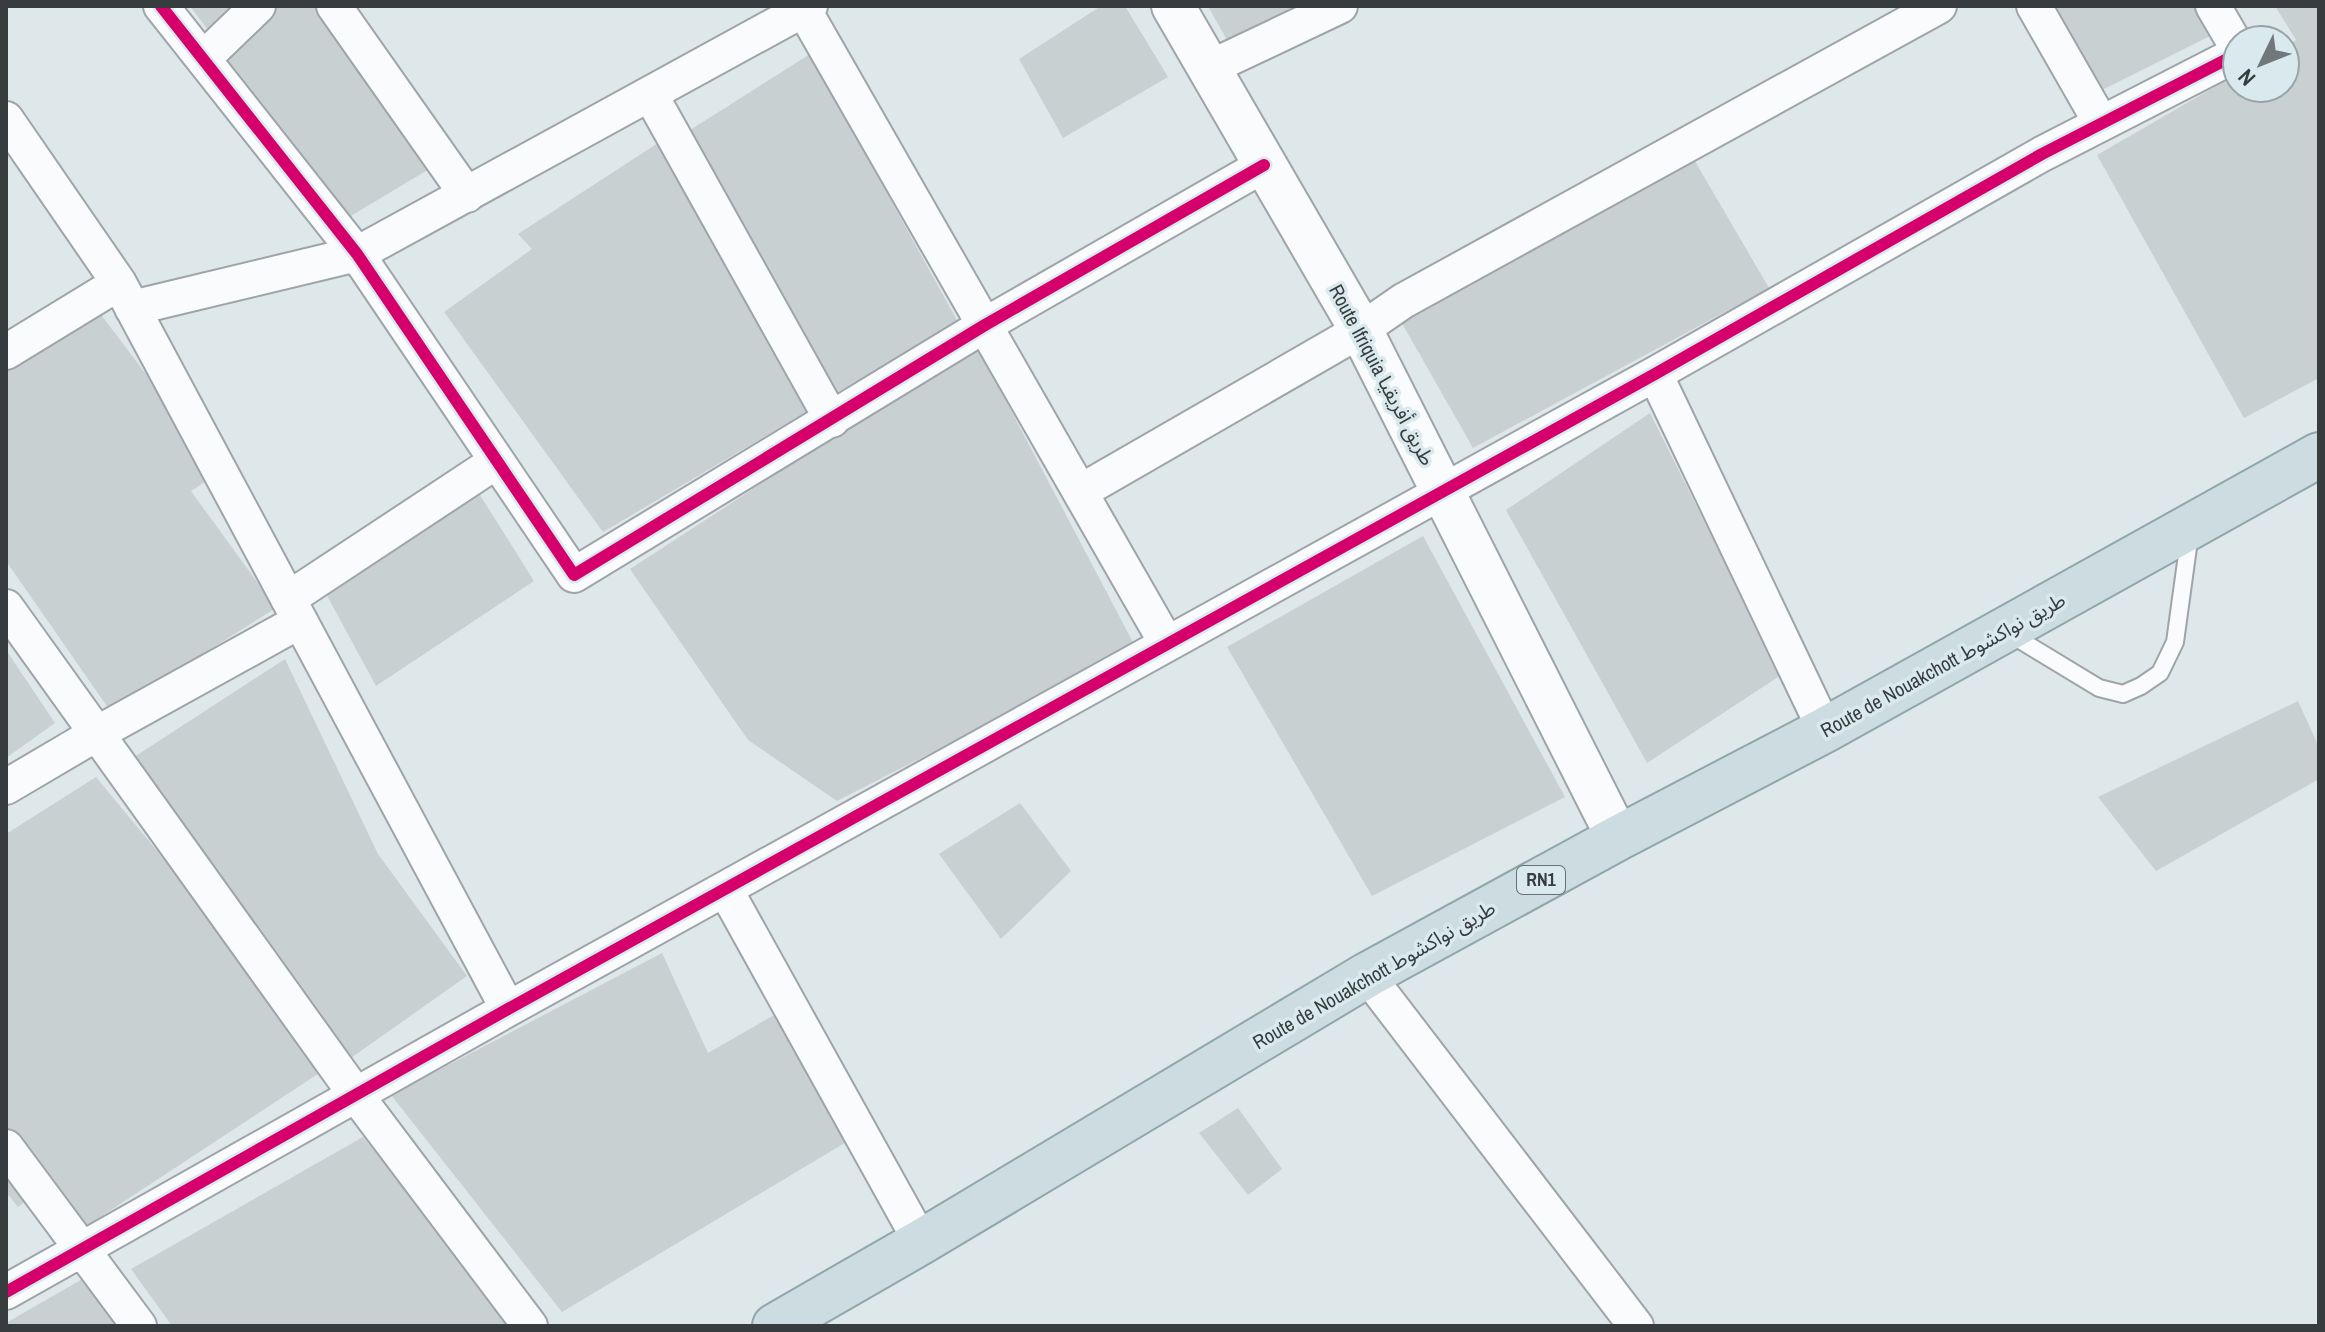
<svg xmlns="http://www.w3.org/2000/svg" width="2325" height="1332" font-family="'Archivo Narrow','Noto Sans Arabic',sans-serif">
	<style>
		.building { fill: #c9d0d2 }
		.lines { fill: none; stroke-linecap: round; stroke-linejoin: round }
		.service-casing { stroke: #9ea4a7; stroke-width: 20 }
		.minor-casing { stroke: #9ea4a7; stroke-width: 38 }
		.tertiary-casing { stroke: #9ea4a7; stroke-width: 46 }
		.trunk-casing { stroke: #8fa6ab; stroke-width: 48 }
		.service { stroke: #fafbfc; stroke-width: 16 }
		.minor { stroke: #fafbfc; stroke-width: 34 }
		.tertiary { stroke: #fafbfc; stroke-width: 42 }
		.trunk { stroke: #cddce0; stroke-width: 44 }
		.cycleway-casing { stroke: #dae9ee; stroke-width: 17 }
		.cycleway { stroke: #d6006c; stroke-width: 12 }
		.labels { text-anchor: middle; stroke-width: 7; stroke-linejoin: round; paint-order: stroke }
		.shield { fill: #dae9ee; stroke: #687174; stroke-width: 2 }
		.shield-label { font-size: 18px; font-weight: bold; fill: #373d3f }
		.street-label { font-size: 20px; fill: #373d3f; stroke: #dae9ee }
	</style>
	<rect width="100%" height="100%" fill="#dee7ea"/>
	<!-- building -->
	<path class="building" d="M190,6H233L208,30Z
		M274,6H315L431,168L339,223L211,59Z
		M1101,6H1125L1168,77L1063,138L1019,59Z
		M1208,6H1306L1228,42Z
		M2039,6H2197L2214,34L2090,96Z
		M2275,6H2319V378L2244,418L2097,155L2237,74V88H2285V46L2296,40Z
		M810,54L958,322L834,394L687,132Z
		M658,143L810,410L603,532L444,312L532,249L518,234Z
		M1689,151L1769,288L1473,448L1399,318Z
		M96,308L220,472L191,491L276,608L111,712L6,561V372Z
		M976,344L1136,648L837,801L748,740L630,569Z
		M1650,413L1781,675L1647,763L1506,510Z
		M475,487L534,581L376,686L324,590Z
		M1423,536L1565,797L1372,896L1227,647Z
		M6,650L55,723L6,758Z
		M285,659L378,854L467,976L348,1060L125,763Z
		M2298,701L2319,747V779L2156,871L2098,797Z
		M96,777L333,1064L79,1231L6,1136V834Z
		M1020,803L1071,871L1001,939L939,854Z
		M662,953L708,1053L781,1011L848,1141L562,1312L391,1095Z
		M1238,1108L1282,1169L1248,1195L1199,1133Z
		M363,1137L515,1326H172L131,1269Z
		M6,1154L36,1193L18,1207L6,1192Z
		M86,1277L124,1326H6V1323Z"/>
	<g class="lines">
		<!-- service casing -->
		<g class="service-casing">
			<path id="service" d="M2010,634L2099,688L2123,694L2141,686L2160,673L2175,642L2190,533"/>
		</g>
		<!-- minor casing -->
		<g class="minor-casing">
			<path id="minor" d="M161,6L357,254L574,575L985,325L1264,165
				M334,6L467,195
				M2034,6L2101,123
				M2213,6L2237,47
				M804,10L1167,644
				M203,59L258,6
				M1209,68L1340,6
				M650,94L832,420
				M6,119L119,283L508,1009
				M132,308L357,254L810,6
				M6,352L119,283
				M1655,374L1825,730
				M1080,492L1361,330L1403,301L1939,6
				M288,599L497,461
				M6,607L356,1095L530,1326
				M6,787L96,734L300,621
				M725,889L921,1242
				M1367,975L1636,1326
				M6,1147L139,1326
				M6,1292L508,1009L1655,374L2042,154L2237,54"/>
		</g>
		<!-- tertiary casing -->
		<g class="tertiary-casing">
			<path id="tertiary" d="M1173,6L1361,330L1618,838"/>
		</g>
		<!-- trunk casing -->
		<g class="trunk-casing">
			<path id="trunk" d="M775,1326L921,1242L1367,975L1618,838L1825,730L2319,455"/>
		</g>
		<!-- service -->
		<use href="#service" class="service"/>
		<!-- minor -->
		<use href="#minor" class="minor"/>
		<!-- tertiary -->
		<use href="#tertiary" class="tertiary"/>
		<!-- trunk -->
		<use href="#trunk" class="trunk"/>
		<!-- cycleway casing -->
		<g class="cycleway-casing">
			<path id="cycleway" d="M161,6L357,254L574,575L985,325L1264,165
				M6,1292L508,1009L1655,374L2042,154L2237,54"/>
		</g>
		<!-- cycleway -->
		<use href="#cycleway" class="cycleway"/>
	</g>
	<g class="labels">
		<!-- shield labels -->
		<rect class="shield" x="1517" y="866" width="48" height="28" rx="6"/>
		<g class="shield-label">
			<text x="1541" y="886">RN1</text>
		</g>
		<!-- street labels -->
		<g class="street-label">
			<text transform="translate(1382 375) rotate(62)" y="7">Route Ifriquia طريق أفريقيا</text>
			<text transform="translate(1943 665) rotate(-29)" y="7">Route de Nouakchott طريق نواكشوط</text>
			<text transform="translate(1374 975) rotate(-30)" y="7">Route de Nouakchott طريق نواكشوط</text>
		</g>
	</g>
	<!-- border -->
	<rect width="2325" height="1332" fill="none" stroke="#373d3f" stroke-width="16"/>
	<!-- north arrow -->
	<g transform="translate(2261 64) rotate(227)"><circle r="38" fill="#dae9ee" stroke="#99a4a8" stroke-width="2"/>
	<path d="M0-6L14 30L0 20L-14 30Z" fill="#71787b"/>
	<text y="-12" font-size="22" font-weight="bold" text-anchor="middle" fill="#373d3f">N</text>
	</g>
</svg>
